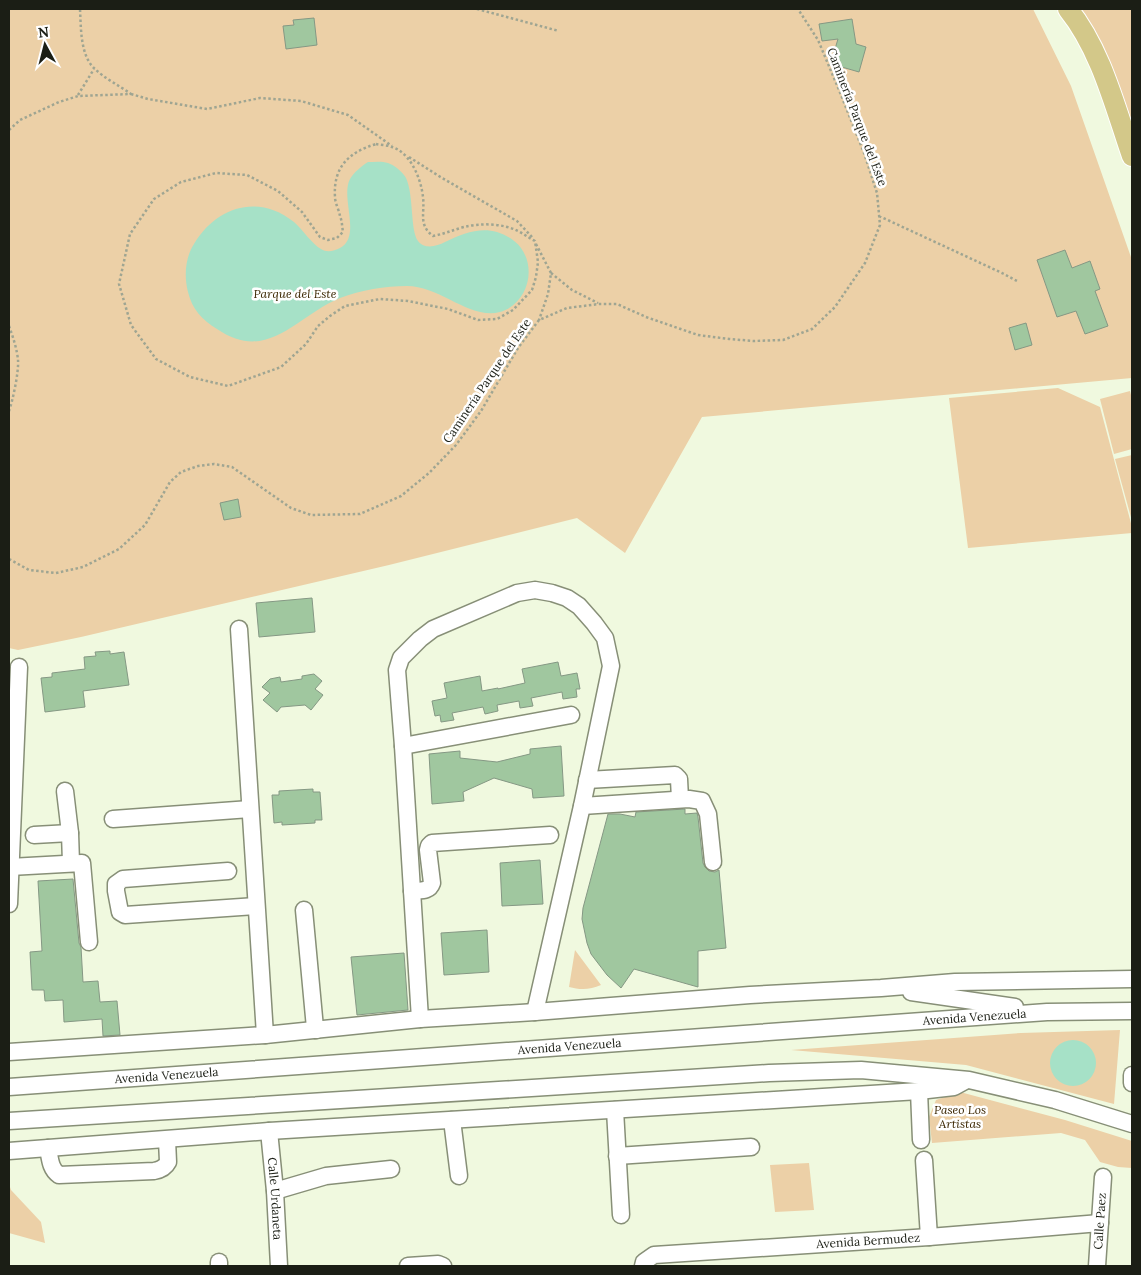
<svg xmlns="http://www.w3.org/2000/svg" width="1141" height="1275" font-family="Lora,serif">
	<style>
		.green { fill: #ecd0a7 }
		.water { fill: #a6e1c7 }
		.building { fill: #a0c79f; stroke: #859884 }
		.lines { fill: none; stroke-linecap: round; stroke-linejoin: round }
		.minor-casing { stroke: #878f77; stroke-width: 19 }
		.major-casing { stroke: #fff; stroke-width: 22 }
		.path { stroke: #9fa592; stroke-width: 2.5; stroke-dasharray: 2.5 2.5; stroke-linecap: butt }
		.minor { stroke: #fff; stroke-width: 16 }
		.major { stroke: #d3c889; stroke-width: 20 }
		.labels { text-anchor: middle; stroke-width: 5; stroke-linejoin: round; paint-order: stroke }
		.street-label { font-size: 12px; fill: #1b1e15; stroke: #fff }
		.park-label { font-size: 12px; font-style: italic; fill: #3b2600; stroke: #fff }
	</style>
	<rect width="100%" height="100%" fill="#f0f9df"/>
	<!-- green -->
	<path class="green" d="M9,9H1033L1071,86L1132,260V378L702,417L625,553L577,518L389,565L81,637L18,650L9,648Z
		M1079,9H1132V136Z
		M1058,388L1100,407L1132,527V533L968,548L949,398Z
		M1130,391L1132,399V449L1114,454L1100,399Z
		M1132,455V521L1115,459Z
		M575,950L601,985C590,990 580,990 569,987Z
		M1120,1030L1114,1104L966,1065L791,1050L1021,1033Z
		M960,1092L1065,1120L1132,1141V1168L1118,1167L1100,1162L1085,1140L1061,1133L932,1143L929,1117L936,1100Z
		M809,1163L814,1210L775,1212L770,1165Z
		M9,1184L11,1190L41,1222L45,1243L9,1233Z"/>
	<!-- water -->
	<path class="water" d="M368,162C374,162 382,161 388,163C394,165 403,172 406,178C414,195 410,230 418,241C425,250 437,246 445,242C462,234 479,227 497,232C506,235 515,240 521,248C537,270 527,304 500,312C470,320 440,286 407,286C385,286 361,290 340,298C296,316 268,364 217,329C202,320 192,309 188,292C184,276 185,258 194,244C216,207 258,193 294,222C302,229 313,245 321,249C327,253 334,251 340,248C362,236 340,198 350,179C354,172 362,166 368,162Z
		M1050 1063a23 23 0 1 1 46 0a23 23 0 1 1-46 0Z"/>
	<!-- building -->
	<path class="building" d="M314,18L317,45L286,49L283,26L294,25L293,20Z
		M852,19L856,44L866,47L859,72L835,65L832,59L838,39L822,41L819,24Z
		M1065,250L1072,268L1090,261L1100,289L1095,291L1108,326L1085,334L1076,311L1057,317L1037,260Z
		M1026,323L1032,345L1015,350L1009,328Z
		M238,499L241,517L224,520L220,503Z
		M312,598L315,632L259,637L256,603Z
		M110,651V654L124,652L129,685L83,691L85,707L45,712L41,678L52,677V673L85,669L84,657L96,656L95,652Z
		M558,662L561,676L577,673L580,689H576L577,697L563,699L562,692L531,698L533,706L520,708L519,701L497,705L498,711L485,714L483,707L452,713L454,720L441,722L440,715L435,716L432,701L447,698L444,683L480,676L482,691L498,688V689L525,683L522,669Z
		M314,674L322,681L315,689L323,695L311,710L305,705L281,707L277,712L263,700L270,693L262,687L270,679L280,677L281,682L302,679V676Z
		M561,746L564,796L533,798L532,789L494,778L463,792L464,801L432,804L429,754L460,751V758L497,762L530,754V749Z
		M313,789V792H320L322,820H315V823L282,825V822L274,823L272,795H279V791Z
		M685,809V814L697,813L698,817L703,863L705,867L709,871L715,872L719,870L726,948L698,951V987L634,969L621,988L607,975L591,954L587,943L582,919L583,908L608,814H620L635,817L636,812Z
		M540,860L543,904L502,906L500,863Z
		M73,879L79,943L81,947L83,982L98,981L100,1002L117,1001L120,1035L103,1036L102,1019L64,1022L63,1000L45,1001L44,990H32L30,952L42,951L38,881Z
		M487,930L489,972L444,975L441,933Z
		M404,953L408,1010L357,1015L351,957Z"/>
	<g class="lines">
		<!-- minor casing -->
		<g class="minor-casing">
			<g id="minor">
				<path d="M239,629L265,1035"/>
				<path d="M403,746L571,715"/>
				<path d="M587,780L675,775L679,779L680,799"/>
				<path d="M65,791L70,833L71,863"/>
				<path d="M582,806L689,799L702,801L708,814L713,862"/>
				<path d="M113,819L250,809"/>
				<path d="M34,835L70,833"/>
				<path d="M10,867L82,863L89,942"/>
				<path d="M228,871L123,879L116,884V891L120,912L125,915L256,906"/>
				<path d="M412,891C420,890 429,892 432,883L428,850L429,846L432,843L550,835"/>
				<path d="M9,904L19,667"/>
				<path d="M304,910L315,1028L316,1030"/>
				<path d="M911,992L1015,1007"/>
				<path d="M420,1019L403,746L397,670L401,658L420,639L433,629L517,593L535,590L552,593L567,598L579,606L594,623L605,638L611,666L582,806L535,1012"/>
				<path d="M9,1052L265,1035L420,1019L535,1012L750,995L881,988L955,982L1132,979"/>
				<path d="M1132,1075V1083"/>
				<path id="s1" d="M9,1087L1047,1012L1132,1011"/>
				<path d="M919,1091L921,1140"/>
				<path d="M615,1110L621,1215"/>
				<path d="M452,1120L459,1176"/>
				<path d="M9,1121L769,1073L861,1070L969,1080L1055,1100L1132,1124"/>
				<path id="s2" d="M269,1131L275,1191L279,1266"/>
				<path d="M48,1148C50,1158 50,1169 59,1175L154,1171C160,1170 165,1168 168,1162L167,1140"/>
				<path d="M9,1151L269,1131L919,1091L954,1087L965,1081"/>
				<path d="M617,1156L751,1147"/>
				<path d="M924,1160L929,1237"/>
				<path d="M275,1191L326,1176L391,1169"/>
				<path d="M219,1262V1266"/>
				<path d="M408,1266L438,1264L443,1266"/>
				<path id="s3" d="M643,1266L644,1262L654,1255L929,1237L1100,1223"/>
				<path id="s4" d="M1097,1266L1103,1177"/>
			</g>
		</g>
		<!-- major casing -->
		<g class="major-casing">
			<path id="major" d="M1068,9C1101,50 1115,107 1132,156"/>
		</g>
		<!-- path -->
		<path class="path" d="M477,9L559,31
			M131,94L148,99L207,109L260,98L301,101L348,115L392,146
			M78,95L94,69
			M9,130L20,120L59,102L78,96L131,94C120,86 104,78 95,69C80,56 81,27 80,9
			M376,144C381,145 387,145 392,147C411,153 421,179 423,197C425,213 418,225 433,236C444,234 453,230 464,227C480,223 502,223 518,231C524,234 529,238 535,241L538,262L536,277L532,290L513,310L497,319L478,320L448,309L408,301L380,299L345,306L330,316L318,326L306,344L281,367L228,386L190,377L156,359L131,325L119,284L130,234L154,199L181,182L216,173L247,175L278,191L302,212L320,237L328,240L337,238L343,232C342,226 342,221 340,216C339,210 335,203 335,197C333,167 349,152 376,144Z
			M409,157L442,178L517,221L532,237
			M879,216L1002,273L1017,281
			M536,244L551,273L548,294L539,320
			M551,273L572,290L598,303
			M9,326C13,337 17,349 18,360C19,371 13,400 9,411
			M9,559L29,570L56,573L83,567L119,549L145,525L170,482L181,472L198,466L214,464L232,467L291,508L311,515L360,514L401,496L429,473L456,445L481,411L518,348L539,320L567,308L599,304H617L646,317L698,335L729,339L754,341L783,340L812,329L835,307L865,263L880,225L877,193L864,153L839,90L818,40L798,9"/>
		<!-- minor -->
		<use href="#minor" class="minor"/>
		<!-- major -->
		<use href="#major" class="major"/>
	</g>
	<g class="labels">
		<!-- street labels -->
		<g class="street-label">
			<text transform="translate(857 117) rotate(69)" y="4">Caminería Parque del Este</text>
			<text transform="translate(487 381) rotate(-56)" y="4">Caminería Parque del Este</text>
			<text dy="4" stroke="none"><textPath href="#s1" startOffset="968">Avenida Venezuela</textPath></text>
			<text dy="4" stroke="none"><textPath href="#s1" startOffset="562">Avenida Venezuela</textPath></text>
			<text dy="4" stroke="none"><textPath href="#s1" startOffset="158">Avenida Venezuela</textPath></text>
			<text dy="4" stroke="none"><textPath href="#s2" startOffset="68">Calle Urdaneta</textPath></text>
			<text dy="4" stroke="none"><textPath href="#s4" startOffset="45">Calle Paez</textPath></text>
			<text dy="4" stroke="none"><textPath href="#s3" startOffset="231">Avenida Bermudez</textPath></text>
		</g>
		<!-- park labels -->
		<g class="park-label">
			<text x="295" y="298">Parque del Este</text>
			<text x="960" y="1114">Paseo Los<tspan x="960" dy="14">Artistas</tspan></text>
		</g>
	</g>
	<!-- border -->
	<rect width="1141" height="1275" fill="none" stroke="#1b1e15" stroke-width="20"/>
	<!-- north arrow -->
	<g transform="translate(45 45) rotate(353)" stroke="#ffffff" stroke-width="4" paint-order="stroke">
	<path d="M0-4L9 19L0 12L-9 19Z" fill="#1b1e15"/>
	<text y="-8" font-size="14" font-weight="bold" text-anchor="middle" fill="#1b1e15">N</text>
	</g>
</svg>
